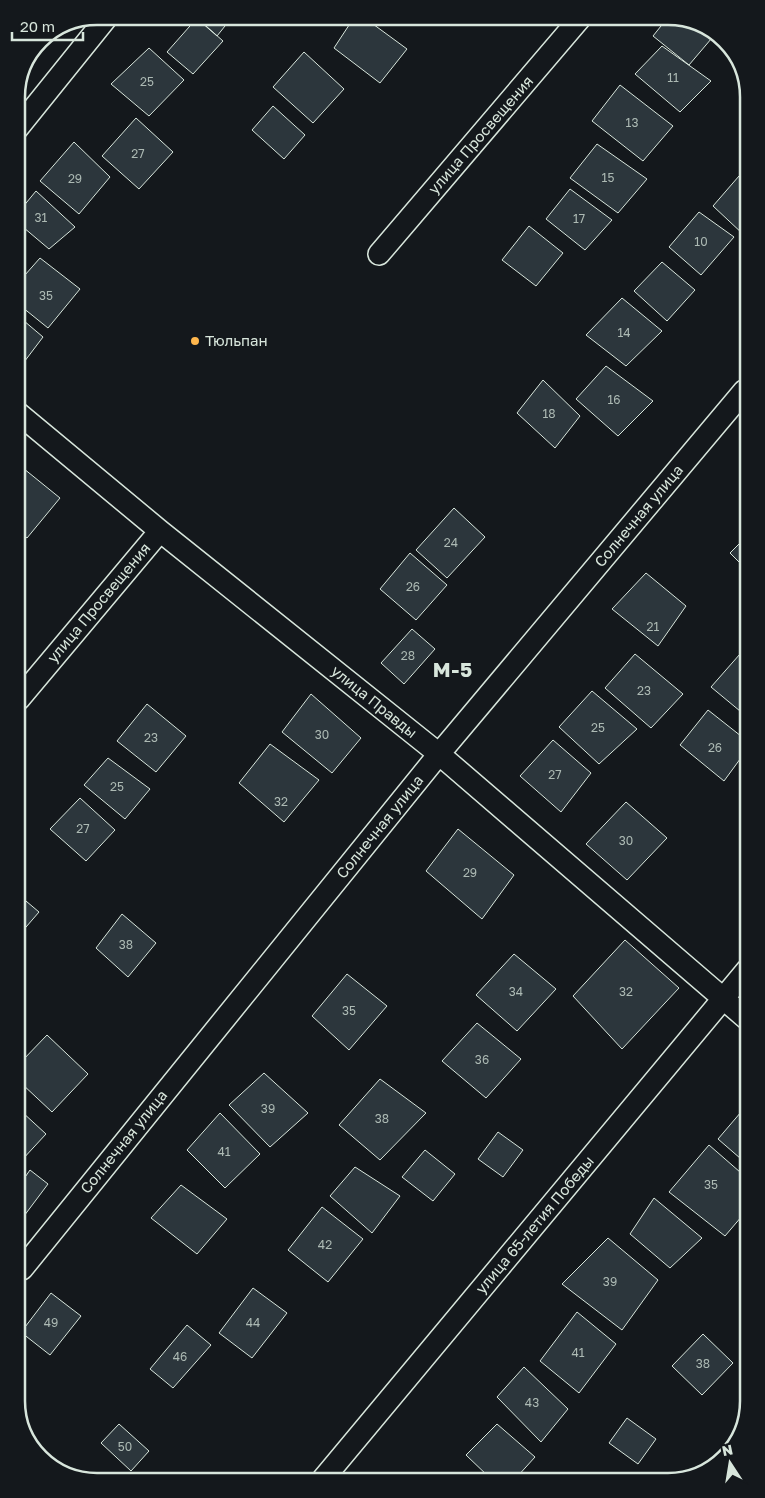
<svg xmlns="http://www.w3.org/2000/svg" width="765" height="1498" font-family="'Golos Text',sans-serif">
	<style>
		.building { fill: #2c363c; stroke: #d8e6dc }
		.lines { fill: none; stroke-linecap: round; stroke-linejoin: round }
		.minor-casing { stroke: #d8e6dc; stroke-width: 24 }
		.minor { stroke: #14181c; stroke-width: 21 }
		.poi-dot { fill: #ffb74d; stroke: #14181c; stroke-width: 2 }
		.labels { text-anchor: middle; stroke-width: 4; stroke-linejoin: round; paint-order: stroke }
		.number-label { font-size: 12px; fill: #adbab4 }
		.street-label { font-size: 15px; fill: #d8e6dc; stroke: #14181c }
		.poi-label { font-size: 15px; fill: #d8e6dc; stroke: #14181c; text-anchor: start }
		.district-label { font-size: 20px; font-weight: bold; letter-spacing: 1px; fill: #d8e6dc; stroke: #14181c }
		.rim { fill: none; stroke: #d8e6dc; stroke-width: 2.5 }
	</style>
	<rect width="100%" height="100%" fill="#14181c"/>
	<!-- building -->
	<path class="building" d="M194,16H233L217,36Z
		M355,16H362L407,49L380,83L334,48Z
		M669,16H674L717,32L689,65L653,36Z
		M197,18L223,41L193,74L167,52Z
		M662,46L711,81L680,112L635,74Z
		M149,48L184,80L149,116L111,84Z
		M304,52L344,89L313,123L273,87Z
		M620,85L673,126L643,161L592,121Z
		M273,106L305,135L284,159L252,130Z
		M136,118L173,152L139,189L102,156Z
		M74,142L110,177L79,214L40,181Z
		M597,144L647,179L618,213L570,178Z
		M739,176L743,180L744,235L713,206Z
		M570,189L612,220L585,250L546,219Z
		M36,191L75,227L49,249L17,222V214Z
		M699,212L734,237L701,275L669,247Z
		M529,226L563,253L536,286L502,260Z
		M40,258L80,289L48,328L17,303V284Z
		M662,262L695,290L667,321L634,291Z
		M622,298L662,331L626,366L586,335Z
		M17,315L43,337L18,370Z
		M606,366L653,401L618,436L576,399Z
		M543,380L580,416L555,448L517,413Z
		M18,464L60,498L27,538L18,531Z
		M454,508L485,537L447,578L416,550Z
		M745,538V568L730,553Z
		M410,553L447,585L416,620L380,589Z
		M646,573L686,606L658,646L612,609Z
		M412,629L435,649L404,684L381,663Z
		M635,654L683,694L651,728L605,688Z
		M740,654L745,660L746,716L711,687Z
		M592,691L637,729L599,764L559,727Z
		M311,694L361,738L332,773L282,732Z
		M147,704L186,736L156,772L117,741Z
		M708,710L746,740V751L724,781L680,745Z
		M553,740L591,773L561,812L520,776Z
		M270,744L319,780L284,822L239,783Z
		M108,758L150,789L125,819L84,785Z
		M80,798L115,830L86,861L50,829Z
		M626,802L667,838L627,880L586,844Z
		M458,829L514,875L482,919L426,871Z
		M20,896L39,912L20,934Z
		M122,914L156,943L128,977L96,948Z
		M625,940L679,988L622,1049L573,996Z
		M514,954L556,989L517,1031L476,995Z
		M347,974L387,1006L349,1050L312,1016Z
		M477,1023L521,1059L486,1098L442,1061Z
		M47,1035L88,1074L52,1112L21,1083V1062Z
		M264,1073L308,1113L270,1147L229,1105Z
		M380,1079L426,1113L380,1160L339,1125Z
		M747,1105L748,1165L718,1139Z
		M21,1111L46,1134L21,1161Z
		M220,1113L260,1154L225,1188L187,1150Z
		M498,1132L523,1150L503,1177L478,1159Z
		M709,1145L748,1179V1209L725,1236L669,1192Z
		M425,1150L455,1174L433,1201L402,1177Z
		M355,1167L400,1196L372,1233L330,1196Z
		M30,1170L48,1184L21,1220V1183Z
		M181,1185L227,1219L197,1254L151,1218Z
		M654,1198L702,1238L670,1268L630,1234Z
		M322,1207L363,1239L328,1282L288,1250Z
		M608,1238L658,1280L622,1330L562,1284Z
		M253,1288L287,1313L252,1358L219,1333Z
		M51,1293L81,1316L50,1355L22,1333V1331Z
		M577,1312L616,1344L579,1393L540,1361Z
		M187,1325L211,1345L173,1388L150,1369Z
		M703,1334L733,1363L702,1395L672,1366Z
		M524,1367L568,1409L541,1442L497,1397Z
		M627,1418L656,1439L638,1464L609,1443Z
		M119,1424L149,1451L131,1471L101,1443Z
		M497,1424L535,1457L516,1478H490L466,1455Z"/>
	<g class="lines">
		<!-- minor casing -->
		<g class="minor-casing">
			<path id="minor" d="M17,129L108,16
				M379,254L582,16
				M18,413L160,531L439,754L747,1019
				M19,699L160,531
				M22,1269L439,754L744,391
				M323,1479L747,970"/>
		</g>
		<!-- minor -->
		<use href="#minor" class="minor"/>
	</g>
	<!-- markers -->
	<circle class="poi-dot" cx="195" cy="341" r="5"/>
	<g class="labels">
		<!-- number labels -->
		<g class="number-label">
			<text x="673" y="82">11</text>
			<text x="147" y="86">25</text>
			<text x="632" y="127">13</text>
			<text x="138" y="158">27</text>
			<text x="608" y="182">15</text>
			<text x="75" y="183">29</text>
			<text x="41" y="222">31</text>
			<text x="579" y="223">17</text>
			<text x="701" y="246">10</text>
			<text x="46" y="300">35</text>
			<text x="624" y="337">14</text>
			<text x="614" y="404">16</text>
			<text x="549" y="418">18</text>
			<text x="451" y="547">24</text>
			<text x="413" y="591">26</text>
			<text x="653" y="631">21</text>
			<text x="408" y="660">28</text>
			<text x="644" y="695">23</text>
			<text x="598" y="732">25</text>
			<text x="322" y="739">30</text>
			<text x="151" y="742">23</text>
			<text x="715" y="752">26</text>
			<text x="555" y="779">27</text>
			<text x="117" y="791">25</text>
			<text x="281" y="806">32</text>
			<text x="83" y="833">27</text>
			<text x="626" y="845">30</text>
			<text x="470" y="877">29</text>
			<text x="126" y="949">38</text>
			<text x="516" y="996">34</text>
			<text x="626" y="996">32</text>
			<text x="349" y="1015">35</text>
			<text x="482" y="1064">36</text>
			<text x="268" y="1113">39</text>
			<text x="382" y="1123">38</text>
			<text x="224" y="1156">41</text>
			<text x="711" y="1189">35</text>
			<text x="325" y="1249">42</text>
			<text x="610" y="1286">39</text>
			<text x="51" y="1327">49</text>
			<text x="253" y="1327">44</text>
			<text x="578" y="1357">41</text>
			<text x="180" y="1361">46</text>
			<text x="703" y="1368">38</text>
			<text x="532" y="1407">43</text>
			<text x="125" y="1451">50</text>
		</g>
		<!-- street labels -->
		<g class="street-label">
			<text transform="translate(481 135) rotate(-49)" y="5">улица Просвещения</text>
			<text transform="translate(639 516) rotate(-50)" y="5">Солнечная улица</text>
			<text transform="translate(99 603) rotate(-50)" y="5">улица Просвещения</text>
			<text transform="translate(374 702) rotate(39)" y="5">улица Правды</text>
			<text transform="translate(380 827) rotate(-51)" y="5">Солнечная улица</text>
			<text transform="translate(124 1142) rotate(-51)" y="5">Солнечная улица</text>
			<text transform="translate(535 1225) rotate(-50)" y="5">улица 65-летия Победы</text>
		</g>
		<!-- poi labels -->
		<g class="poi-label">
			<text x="205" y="346">Тюльпан</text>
		</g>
		<!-- district labels -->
		<g class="district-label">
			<text x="453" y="677">М-5</text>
		</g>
	</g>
	<!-- crop -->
	<path d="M0 0H765V1498H0ZM97 25H668A72 72 0 0 1 740 97V1401A72 72 0 0 1 668 1473H97A72 72 0 0 1 25 1401V97A72 72 0 0 1 97 25Z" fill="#14181c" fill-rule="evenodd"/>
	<path class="rim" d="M97 25H668A72 72 0 0 1 740 97V1401A72 72 0 0 1 668 1473H97A72 72 0 0 1 25 1401V97A72 72 0 0 1 97 25Z"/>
	<!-- north arrow -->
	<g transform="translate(730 1463) rotate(348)" stroke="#14181c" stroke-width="4" paint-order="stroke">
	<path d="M0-4L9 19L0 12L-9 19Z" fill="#d8e6dc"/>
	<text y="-8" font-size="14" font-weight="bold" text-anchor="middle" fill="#d8e6dc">N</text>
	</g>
	<!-- scale -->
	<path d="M12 32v8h71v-8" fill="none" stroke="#d8e6dc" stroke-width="2.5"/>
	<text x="20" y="32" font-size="15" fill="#d8e6dc" stroke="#14181c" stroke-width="4" paint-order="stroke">20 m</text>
</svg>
